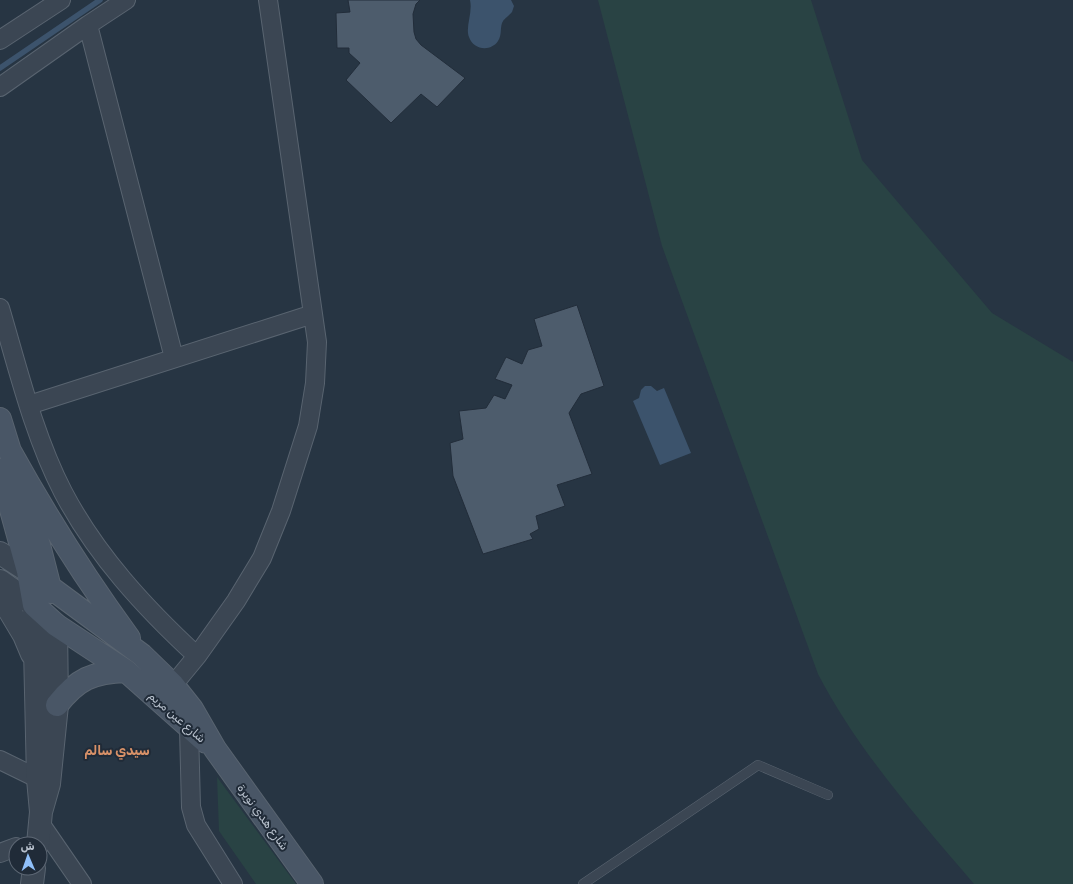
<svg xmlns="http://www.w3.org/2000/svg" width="1073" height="884" font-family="Rubik,'Noto Naskh Arabic',sans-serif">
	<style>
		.green { fill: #294344 }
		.water { fill: #3c536c }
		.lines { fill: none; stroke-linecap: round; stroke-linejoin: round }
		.stream { stroke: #3c536c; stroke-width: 5.5 }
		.building { fill: #4d5c6c; stroke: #222d3a }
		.service-casing { stroke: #596470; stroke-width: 10 }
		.minor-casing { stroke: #596470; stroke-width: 20 }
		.tertiary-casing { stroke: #596470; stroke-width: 24 }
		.secondary-casing { stroke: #596470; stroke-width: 24 }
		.service { stroke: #3b4653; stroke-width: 9 }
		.minor { stroke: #3b4653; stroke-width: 18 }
		.tertiary { stroke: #3b4653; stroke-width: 22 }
		.secondary { stroke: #495666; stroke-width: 22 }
		.labels { text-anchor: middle; stroke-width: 4; stroke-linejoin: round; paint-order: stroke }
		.street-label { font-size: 12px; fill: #b8c1cd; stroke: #202b38 }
		.neighbourhood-label { font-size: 13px; font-weight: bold; fill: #d89168; stroke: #202b38 }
	</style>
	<rect width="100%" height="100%" fill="#273543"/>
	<!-- green -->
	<path class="green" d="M598,0H811L862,160L992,313L1073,362V884H974C918,818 858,751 818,674L662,246Z
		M217,777L296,884H256L219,831Z"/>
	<!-- water -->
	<path class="water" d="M470,0H511L514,6L512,12C509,16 504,18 502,23C500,29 502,35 498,41C491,52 473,50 469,37C465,27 473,13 470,0Z
		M645,386H651L657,391L664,388L691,453L660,465L633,401L639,398L641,390Z"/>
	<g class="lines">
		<!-- stream -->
		<path class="stream" d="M0,68L100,0"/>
	</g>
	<!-- building -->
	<path class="building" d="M348,0H420L416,4L413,14L414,32L416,39L421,45L465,78L437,107L421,94L391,123L346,80L360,63L349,53V48H337L336,13L350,12Z
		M577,305L604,386L581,394L569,413L592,474L557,485L565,506L536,516L539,529L530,534L533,539L483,554L453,476L450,443L463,439L459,411L486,408L494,395L505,399L512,385L495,379L506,357L522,364L528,350L542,346L534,319Z"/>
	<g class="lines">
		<!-- service casing -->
		<g class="service-casing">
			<path id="service" d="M583,884L758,765L828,795"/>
		</g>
		<!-- minor casing -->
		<g class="minor-casing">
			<path id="minor" d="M88,25L174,358
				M0,40L61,0
				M0,87L88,25L126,0
				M0,308C18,369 34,436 63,492C96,555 145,608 197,656
				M29,405L313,314
				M164,696L197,656L236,601L262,558L281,511L308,426L315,383L317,342L268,0
				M191,718L189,729L191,807L196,825L233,884
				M0,760L49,784
				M40,823L82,884
				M0,853L16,847"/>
		</g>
		<!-- tertiary casing -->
		<g class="tertiary-casing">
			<path id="tertiary" d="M0,553L28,571
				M0,581L34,605L38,779L41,812
				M0,595L24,635L32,654
				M38,844L41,812L49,784L57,705L56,625
				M32,884L34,868"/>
		</g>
		<!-- secondary casing -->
		<g class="secondary-casing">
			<path id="secondary" d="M0,419L39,545L51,592
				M10,451C46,516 85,578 129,638
				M0,470L28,571L34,605L56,625L126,671L206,742
				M28,571L142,655L173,685L192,709L215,749L312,884
				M57,705C77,679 93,672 126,671"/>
		</g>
		<!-- service -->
		<use href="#service" class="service"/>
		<!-- minor -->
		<use href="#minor" class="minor"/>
		<!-- tertiary -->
		<use href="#tertiary" class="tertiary"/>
		<!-- secondary -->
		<use href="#secondary" class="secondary"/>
	</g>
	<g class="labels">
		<!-- street labels -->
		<g class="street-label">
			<text transform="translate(177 717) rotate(41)" y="4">شارع عين مريم</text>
			<text transform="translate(263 817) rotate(54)" y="4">شارع هدي نويرة</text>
		</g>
		<!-- neighbourhood labels -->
		<g class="neighbourhood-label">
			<text x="117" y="755">سيدي سالم</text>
		</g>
	</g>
	<!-- north arrow -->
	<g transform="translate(28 856) rotate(358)"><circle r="19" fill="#202b38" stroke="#5d6774"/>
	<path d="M0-3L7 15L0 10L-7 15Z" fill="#90c0fa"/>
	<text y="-6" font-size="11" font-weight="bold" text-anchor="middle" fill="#b8c1cd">ش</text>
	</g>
</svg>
